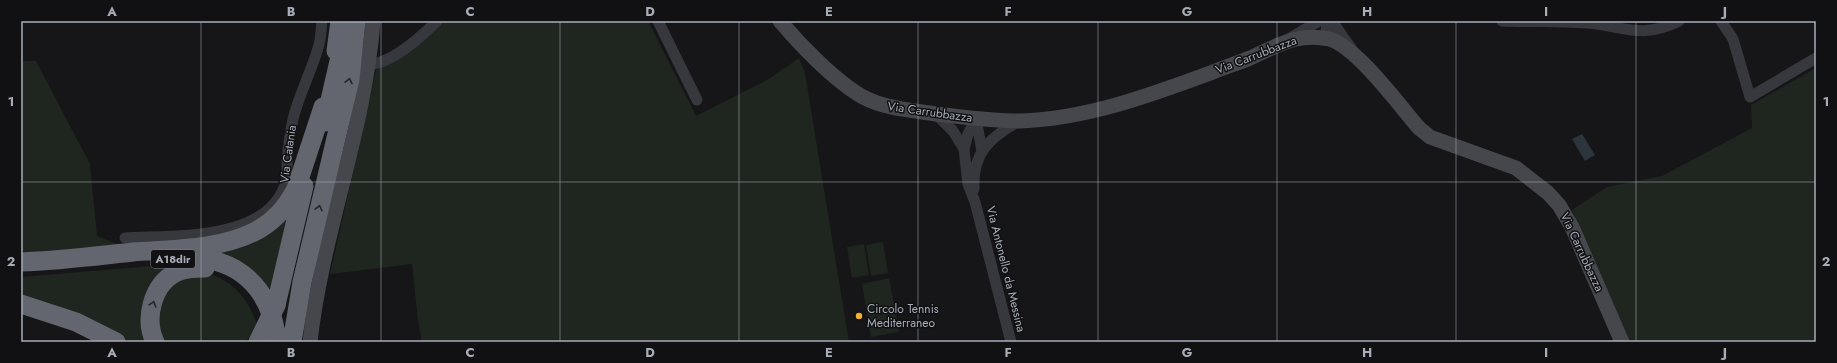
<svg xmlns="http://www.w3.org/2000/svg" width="1837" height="363" font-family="Jost,sans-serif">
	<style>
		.green { fill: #1e261f }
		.water { fill: #2c353c }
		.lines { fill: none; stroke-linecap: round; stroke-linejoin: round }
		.minor { stroke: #37383d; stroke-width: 11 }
		.secondary { stroke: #45474d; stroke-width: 15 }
		.motorway { stroke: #63666e; stroke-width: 19 }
		.motorway-bridge { stroke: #63666e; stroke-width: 19 }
		.oneway { stroke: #26262a }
		.grid { fill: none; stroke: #a8adb8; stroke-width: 1; stroke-opacity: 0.55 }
		.poi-dot { fill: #f2b134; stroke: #111113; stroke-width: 1.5 }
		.labels { text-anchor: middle; stroke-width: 3; stroke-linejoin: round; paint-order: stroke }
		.shield { fill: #111113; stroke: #7b7e86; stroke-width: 1 }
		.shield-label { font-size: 11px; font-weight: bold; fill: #a8adb8 }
		.street-label { font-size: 12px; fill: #a8adb8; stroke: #111113 }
		.poi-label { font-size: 12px; fill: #a8adb8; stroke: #111113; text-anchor: start }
		.neatline { fill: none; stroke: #a8adb8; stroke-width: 1.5 }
		.grid-label { font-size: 13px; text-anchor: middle; font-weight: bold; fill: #a8adb8 }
	</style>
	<rect width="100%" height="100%" fill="#161618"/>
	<!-- green -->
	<path class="green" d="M444,21H648L696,116L769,79L799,58L805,73L849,342H422L418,320L412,264L330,274L376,70L389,64Z
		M21,61H36L90,164L97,236L122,246L31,256L21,252Z
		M1816,68V342H1630L1572,210L1607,187L1662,176L1752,128L1751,105Z
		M290,209L269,295L235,259L221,253Z
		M883,242L888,273L871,276L866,245Z
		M864,244L869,275L852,278L847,247Z
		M187,263L174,268L149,342H127L115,334L21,299V277Z
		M207,273C233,281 249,299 257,325L246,342H161L156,309L178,278Z
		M889,278L899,332L871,337L862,284Z"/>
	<!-- water -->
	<path class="water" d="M1582,134L1595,155L1585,161L1572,139Z"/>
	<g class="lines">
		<!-- minor -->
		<path class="minor" d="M658,21L697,100
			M1327,21L1326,33L1328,39L1333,35
			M1332,21L1353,51
			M1502,21C1530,22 1559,21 1587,23C1625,26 1640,40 1679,21
			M1721,21L1733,39L1750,97L1816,58
			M1292,37L1319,21
			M368,65C392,63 420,38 437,21
			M936,114L953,131L964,149L968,184L975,202L1011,342
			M976,119L982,151
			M964,149L968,134L976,119
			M974,189C972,153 990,137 1019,121
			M125,238C175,235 268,242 286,182C288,176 287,168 287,161C288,148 290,133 293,119C299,95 311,72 318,48C321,40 321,30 322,21"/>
		<!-- secondary -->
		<path class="secondary" d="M780,21C800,45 835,81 863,97C886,109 911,110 936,114C964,117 992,121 1020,121C1086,119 1151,95 1213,72C1225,67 1238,63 1250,58C1277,46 1298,32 1329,39C1356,46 1399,105 1419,128L1430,137L1516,168L1548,193L1559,205L1572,227L1622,342
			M310,342C322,233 365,130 373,21"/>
		<!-- motorway -->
		<path class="motorway" d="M336,51L340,21
			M325,122L344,39
			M182,259C237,254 272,289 277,342
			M21,262C58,261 96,256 133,252C172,249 218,250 254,232C274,222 286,208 296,189L323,107
			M21,304L76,322L116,342
			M276,305L304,186
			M155,342C144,319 152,284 177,272C186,268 195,268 205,268
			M292,342L302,282L350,79L356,21"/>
		<!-- motorway-bridge -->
		<path class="motorway-bridge" d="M258,342L276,305"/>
	</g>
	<!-- one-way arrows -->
	<defs><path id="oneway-chevron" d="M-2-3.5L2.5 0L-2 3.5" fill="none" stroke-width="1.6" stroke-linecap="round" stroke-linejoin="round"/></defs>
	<g class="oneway">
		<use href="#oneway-chevron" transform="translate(349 81) rotate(-78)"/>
		<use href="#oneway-chevron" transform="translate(319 208) rotate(-77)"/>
		<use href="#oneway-chevron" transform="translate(153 304) rotate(-72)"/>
	</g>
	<!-- grid -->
	<path class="grid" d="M201,21V342M381,21V342M560,21V342M739,21V342M918,21V342M1098,21V342M1277,21V342M1456,21V342M1636,21V342M21,182H1816"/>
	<!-- markers -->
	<circle class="poi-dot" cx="859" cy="316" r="4"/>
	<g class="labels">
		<!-- shield labels -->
		<rect class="shield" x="151" y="250" width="44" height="18" rx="3"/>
		<g class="shield-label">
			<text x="173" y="263">A18dir</text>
		</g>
		<!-- street labels -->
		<g class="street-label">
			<text transform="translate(1256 55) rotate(-21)" y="4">Via Carrubbazza</text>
			<text transform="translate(930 112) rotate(8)" y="4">Via Carrubbazza</text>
			<text transform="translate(288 154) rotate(-82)" y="4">Via Catania</text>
			<text transform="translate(1582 252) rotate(65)" y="4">Via Carrubbazza</text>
			<text transform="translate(1006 269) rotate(76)" y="4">Via Antonello da Messina</text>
		</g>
		<!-- poi labels -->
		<g class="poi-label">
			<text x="867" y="313">Circolo Tennis<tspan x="867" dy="14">Mediterraneo</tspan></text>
		</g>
	</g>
	<!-- border -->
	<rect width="1837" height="363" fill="none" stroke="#111113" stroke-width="44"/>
	<rect x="22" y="22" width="1793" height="319" class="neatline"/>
	<g class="grid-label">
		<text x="112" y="16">A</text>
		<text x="291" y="16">B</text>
		<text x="470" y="16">C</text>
		<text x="650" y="16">D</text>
		<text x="829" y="16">E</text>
		<text x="1008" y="16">F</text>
		<text x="1187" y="16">G</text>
		<text x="1367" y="16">H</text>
		<text x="1546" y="16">I</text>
		<text x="1725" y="16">J</text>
		<text x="11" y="106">1</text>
		<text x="1826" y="106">1</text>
		<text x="11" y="266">2</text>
		<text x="1826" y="266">2</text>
		<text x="112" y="357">A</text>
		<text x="291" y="357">B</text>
		<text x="470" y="357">C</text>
		<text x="650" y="357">D</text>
		<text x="829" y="357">E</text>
		<text x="1008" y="357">F</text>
		<text x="1187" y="357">G</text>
		<text x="1367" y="357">H</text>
		<text x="1546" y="357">I</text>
		<text x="1725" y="357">J</text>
	</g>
</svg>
